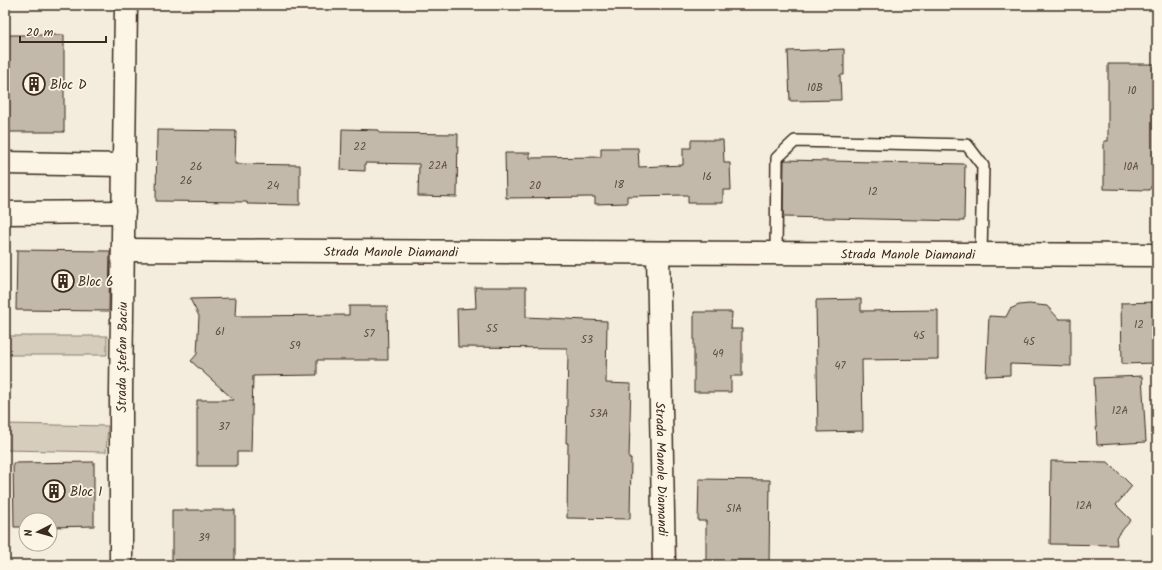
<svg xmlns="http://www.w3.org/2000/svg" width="1162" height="570" font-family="Kalam,sans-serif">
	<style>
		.green { fill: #d6cdbd; stroke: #887c6e }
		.building { fill: #c3b9aa; stroke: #3b2a1e }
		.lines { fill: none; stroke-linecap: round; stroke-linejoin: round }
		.service-casing { stroke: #3b2a1e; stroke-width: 14 }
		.minor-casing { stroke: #3b2a1e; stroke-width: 25 }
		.service { stroke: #fcf5e5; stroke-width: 11 }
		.minor { stroke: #fcf5e5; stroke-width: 22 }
		.labels { text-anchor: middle; stroke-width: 3.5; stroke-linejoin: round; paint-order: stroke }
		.number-label { font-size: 11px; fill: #5d4e41 }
		.poi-label { font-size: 13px; fill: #3b2a1e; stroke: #fcf5e5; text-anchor: start }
		.street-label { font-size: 13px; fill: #3b2a1e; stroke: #fcf5e5 }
	</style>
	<rect width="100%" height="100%" fill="#f4eddd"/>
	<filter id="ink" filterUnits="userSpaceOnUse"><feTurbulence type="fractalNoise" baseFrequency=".025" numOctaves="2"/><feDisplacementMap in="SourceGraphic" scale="8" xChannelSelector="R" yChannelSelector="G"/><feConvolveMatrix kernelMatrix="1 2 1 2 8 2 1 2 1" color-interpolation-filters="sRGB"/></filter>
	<g filter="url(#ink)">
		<!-- green -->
		<path class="green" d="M5,336H107V355H5Z
			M5,424L108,426L106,452L5,450Z"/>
		<!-- building -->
		<path class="building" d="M5,35H64V132H5Z
			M844,49V75H840L841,100L790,101L788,51Z
			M1108,64H1157V178L1149,190L1104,189V141H1108Z
			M342,129L379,130V133L458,134L457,197L418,196L419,164L365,163V171L341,170Z
			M157,130L236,131L235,164L300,165V205L247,204V202L156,201Z
			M691,140H723L724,163H730L731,190H723V203H688V195L627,196V203L595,204V197L506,198L505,153H530V158L601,157V148H638L639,167L683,165V148H691Z
			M785,160L965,164L964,221L783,217L784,161Z
			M17,250L110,251L109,311L16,310Z
			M475,287H526V317L607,321L606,383L631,384L629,459H631L630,519L567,518L568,443H566L568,355H567V348L458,347L457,309L476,308Z
			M236,298L235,316L349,315V306H387L388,360H317V375L253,376L251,452H237V466H197V400H234L191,361L197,354L199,316L190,299Z
			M861,299V311L938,310V359L862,360L863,431L818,432L816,300Z
			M1157,302V363L1122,364L1121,303Z
			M1029,304L1047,306L1059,319H1071V366L1010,364V375L986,376L989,316L1006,317L1010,309L1019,305Z
			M694,312H732L731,329H742V376H731V392H694Z
			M1142,376L1146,442L1097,445L1094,378Z
			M1051,461L1108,462L1132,486L1116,505L1131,520L1116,537L1117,545L1050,544Z
			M94,462V526L50,527V520H26V527H14L13,463Z
			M699,479L770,480L769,565H706V521H698Z
			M172,510H235V565H172Z"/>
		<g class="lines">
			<!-- service casing -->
			<g class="service-casing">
				<path id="service" d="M776,253L777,158L795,141L967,145L983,166L981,254"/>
			</g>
			<!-- minor casing -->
			<g class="minor-casing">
				<g id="minor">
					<path d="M5,163L123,165"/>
					<path d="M5,213L124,212"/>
					<path id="s1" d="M123,250L1157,255"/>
					<path id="s2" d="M658,253L664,565"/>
					<path id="s3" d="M121,565V392L126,5"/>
				</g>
			</g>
			<!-- service -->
			<use href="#service" class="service"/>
			<!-- minor -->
			<use href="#minor" class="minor"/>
		</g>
	</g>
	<!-- icons -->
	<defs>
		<g id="building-ring" transform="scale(1.15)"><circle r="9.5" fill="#fcf5e5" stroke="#3b2a1e" stroke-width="1.5"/><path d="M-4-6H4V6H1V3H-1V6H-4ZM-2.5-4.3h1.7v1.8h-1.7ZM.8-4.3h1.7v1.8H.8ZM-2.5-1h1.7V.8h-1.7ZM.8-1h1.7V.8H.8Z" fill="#3b2a1e"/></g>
	</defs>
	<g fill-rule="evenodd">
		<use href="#building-ring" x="34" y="84"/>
		<use href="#building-ring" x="63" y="281"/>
		<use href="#building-ring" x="54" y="491"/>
	</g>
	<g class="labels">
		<!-- number labels -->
		<g class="number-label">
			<text x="815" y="91">10B</text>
			<text x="1132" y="94">10</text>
			<text x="360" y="150">22</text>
			<text x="438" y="169">22A</text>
			<text x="196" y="170">26</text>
			<text x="1131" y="170">10A</text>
			<text x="707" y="180">16</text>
			<text x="186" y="184">26</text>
			<text x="619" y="188">18</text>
			<text x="273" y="189">24</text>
			<text x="535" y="189">20</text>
			<text x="873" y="195">12</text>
			<text x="1139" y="328">12</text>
			<text x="492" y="332">55</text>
			<text x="220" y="335">61</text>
			<text x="369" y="337">57</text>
			<text x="919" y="339">45</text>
			<text x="587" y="343">53</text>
			<text x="1029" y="345">45</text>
			<text x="295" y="349">59</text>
			<text x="718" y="357">49</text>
			<text x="840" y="369">47</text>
			<text x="1120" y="414">12A</text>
			<text x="599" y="417">53A</text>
			<text x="224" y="430">37</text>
			<text x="1084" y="509">12A</text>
			<text x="734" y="512">51A</text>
			<text x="204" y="541">39</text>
		</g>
		<!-- poi labels -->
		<g class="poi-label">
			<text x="50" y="89">Bloc D</text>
			<text x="78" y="286">Bloc 6</text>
			<text x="70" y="496">Bloc 1</text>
		</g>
		<!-- street labels -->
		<g class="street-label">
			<text dy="5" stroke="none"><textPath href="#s1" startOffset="268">Strada Manole Diamandi</textPath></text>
			<text dy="5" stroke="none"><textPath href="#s1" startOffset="785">Strada Manole Diamandi</textPath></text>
			<text dy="5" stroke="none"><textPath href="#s3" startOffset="208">Strada Ștefan Baciu</textPath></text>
			<text dy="5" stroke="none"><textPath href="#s2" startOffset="216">Strada Manole Diamandi</textPath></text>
		</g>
	</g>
	<!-- margin -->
	<rect width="1162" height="570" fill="none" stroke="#fcf5e5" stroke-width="20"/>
	<rect x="10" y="10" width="1142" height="550" fill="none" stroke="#3b2a1e" stroke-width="1.5" filter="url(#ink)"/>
	<!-- north arrow -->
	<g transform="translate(38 532) rotate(264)"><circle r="19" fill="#fcf5e5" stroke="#afa495"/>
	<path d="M0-3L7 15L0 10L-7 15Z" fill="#3b2a1e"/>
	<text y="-6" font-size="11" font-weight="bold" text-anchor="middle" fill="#3b2a1e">N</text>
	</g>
	<!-- scale -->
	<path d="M20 36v6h86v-6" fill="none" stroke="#3b2a1e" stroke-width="2"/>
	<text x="26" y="36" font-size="12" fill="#3b2a1e" stroke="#fcf5e5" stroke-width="3" paint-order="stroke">20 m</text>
</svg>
